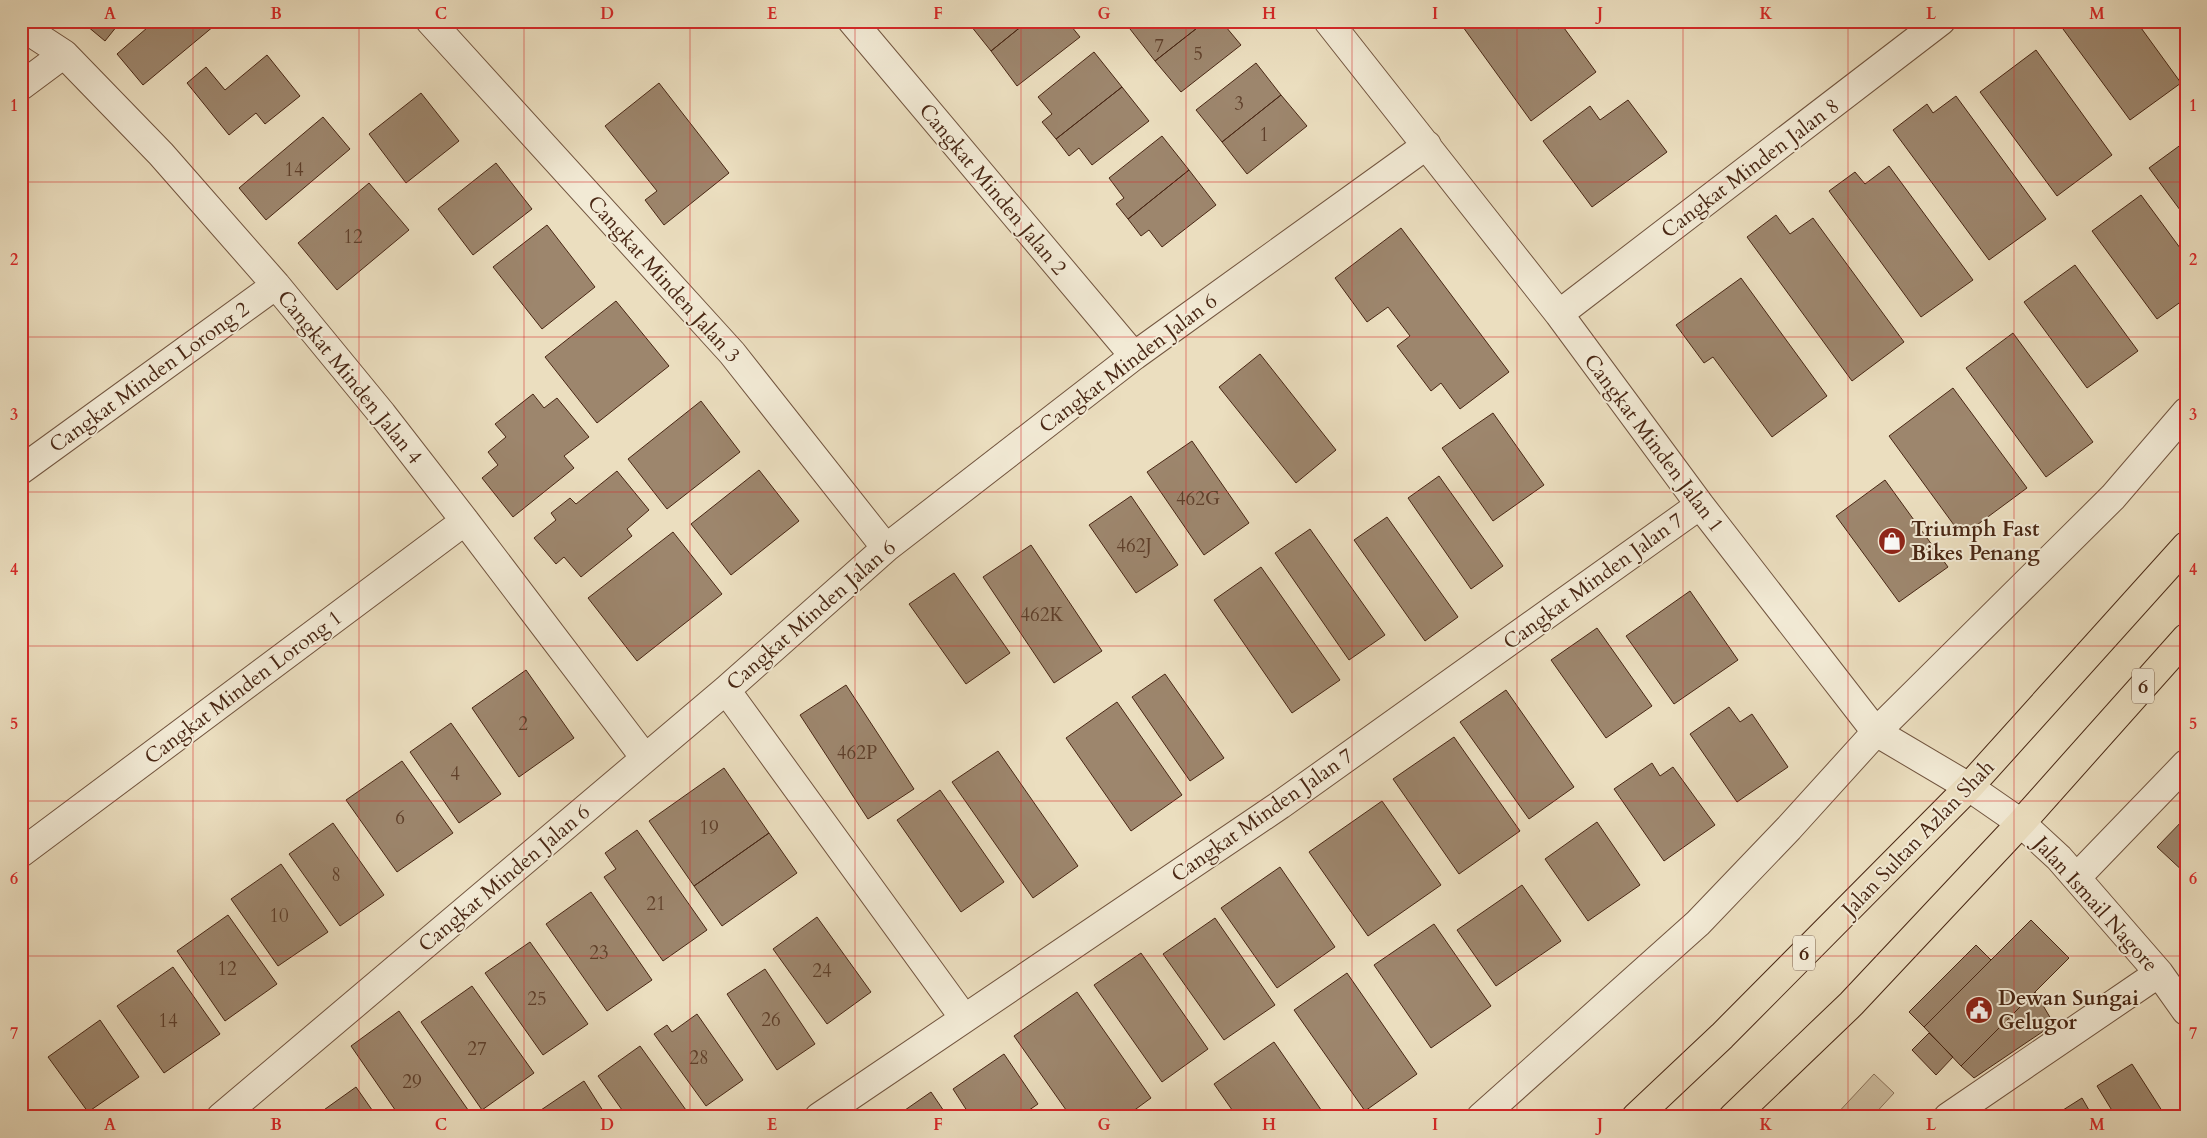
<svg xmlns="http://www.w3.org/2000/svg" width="2207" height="1138" font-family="Cardo,serif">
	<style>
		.green { fill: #cfbfa2; stroke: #8c735b }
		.building { fill: #9d866d; stroke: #492714 }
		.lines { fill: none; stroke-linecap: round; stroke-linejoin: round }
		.minor-casing { stroke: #72553f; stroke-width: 30 }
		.highway-casing { stroke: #492714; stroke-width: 30 }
		.minor { stroke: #f2ead5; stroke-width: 28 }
		.highway { stroke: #ebdebf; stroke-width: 28 }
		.grid { fill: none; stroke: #d62828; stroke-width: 1; stroke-opacity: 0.55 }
		.labels { text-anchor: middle; stroke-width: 4; stroke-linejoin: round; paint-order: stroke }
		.number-label { font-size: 19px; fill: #5e3f2a }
		.shield { fill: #f2ead5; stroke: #7c624e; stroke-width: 1 }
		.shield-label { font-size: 20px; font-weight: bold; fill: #492714 }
		.street-label { font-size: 21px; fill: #492714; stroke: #f2ead5 }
		.poi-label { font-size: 21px; font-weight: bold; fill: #492714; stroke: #f2ead5; text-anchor: start }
		.neatline { fill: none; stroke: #d62828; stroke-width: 2 }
		.grid-label { font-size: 16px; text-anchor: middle; font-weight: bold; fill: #d62828 }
	</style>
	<rect width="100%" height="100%" fill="#ebdebf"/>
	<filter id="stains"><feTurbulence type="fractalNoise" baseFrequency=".004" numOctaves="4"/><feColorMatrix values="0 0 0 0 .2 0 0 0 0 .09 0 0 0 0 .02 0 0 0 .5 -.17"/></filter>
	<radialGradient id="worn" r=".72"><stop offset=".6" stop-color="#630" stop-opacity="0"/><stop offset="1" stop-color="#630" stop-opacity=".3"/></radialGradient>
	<!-- green -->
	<path class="green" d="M1874,1074L1894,1093L1872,1117H1834Z"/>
	<!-- building -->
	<path class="building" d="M81,21H121L105,41Z
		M155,21H220L143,85L117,54Z
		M967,21H1028L991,51Z
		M1028,21H1067L1080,37L1017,86L991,51Z
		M1140,21H1206L1155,61L1130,29Z
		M1206,21H1221L1241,45L1181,92L1155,61Z
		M1472,21H1532L1538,29L1549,21H1559L1596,72L1531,121L1463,27Z
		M2073,21H2136L2181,83L2130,120L2063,29Z
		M2036,50L2112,155L2057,196L1980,92Z
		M1094,52L1122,87L1056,139L1042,122L1052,114L1038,97Z
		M267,55L300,96L265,124L256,113L229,135L187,83L206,67L225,90Z
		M1256,63L1281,95L1222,142L1196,110Z
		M659,83L729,173L664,225L645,200L657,191L605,126Z
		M1122,87L1149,121L1092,165L1079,148L1069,156L1056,139Z
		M421,93L459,141L406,183L369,134Z
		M1281,95L1307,126L1247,174L1222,142Z
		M1956,96L2046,219L1989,260L1893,130L1927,104L1933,113Z
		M1628,100L1667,152L1592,207L1543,141L1590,106L1600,120Z
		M323,117L350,149L266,220L239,188Z
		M1162,136L1189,170L1128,219L1116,204L1124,198L1109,178Z
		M2186,141V218L2149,168Z
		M496,163L532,209L473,255L438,209Z
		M1889,166L1973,280L1921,317L1829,191L1855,172L1865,184Z
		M1189,170L1216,205L1162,247L1149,230L1141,236L1128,219Z
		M369,183L409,230L337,290L298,243Z
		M2141,195L2186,256V298L2157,319L2092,231Z
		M1776,215L1790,234L1813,218L1904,342L1852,381L1747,237Z
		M547,225L595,287L542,329L493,267Z
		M1401,228L1509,372L1460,409L1441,383L1431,391L1397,346L1410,336L1388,307L1367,322L1335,278Z
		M2075,265L2138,351L2087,388L2024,302Z
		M1741,278L1827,396L1772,437L1713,357L1704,363L1676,325Z
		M616,301L669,366L597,423L545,357Z
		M2013,333L2093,442L2046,477L1966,368Z
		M1260,354L1336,450L1296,483L1219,387Z
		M1953,388L2027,488L1962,536L1889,436Z
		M533,394L544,408L557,398L589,437L564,456L574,468L513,517L482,478L498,465L488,452L506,437L495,424Z
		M701,401L740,452L667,509L628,459Z
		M1493,413L1544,485L1493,521L1442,448Z
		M1192,441L1249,523L1204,555L1147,472Z
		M759,470L799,521L731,575L691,524Z
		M617,471L649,510L627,529L632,536L581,577L564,557L556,564L534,538L556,520L551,513L570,498L576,504Z
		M1439,476L1503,566L1471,589L1408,498Z
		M1885,480L1948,567L1899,602L1836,516Z
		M1131,496L1178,565L1136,593L1089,525Z
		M1387,517L1458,617L1425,641L1354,540Z
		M1310,529L1385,635L1349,660L1275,553Z
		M673,532L722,594L637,661L588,598Z
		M1031,545L1102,651L1054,683L983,577Z
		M1261,567L1340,680L1292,713L1214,600Z
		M954,573L1010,653L966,684L909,604Z
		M1690,591L1738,660L1674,704L1626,636Z
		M1597,628L1652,706L1606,738L1551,660Z
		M526,670L574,738L519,777L472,708Z
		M1165,674L1224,758L1190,781L1132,697Z
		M846,685L914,789L868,819L800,715Z
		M1506,690L1574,787L1529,819L1460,722Z
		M1117,702L1182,795L1131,831L1066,738Z
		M1729,707L1740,722L1752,714L1788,767L1737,802L1690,734Z
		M451,723L501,794L459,823L410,752Z
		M1454,737L1520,831L1459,874L1393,779Z
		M998,751L1078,866L1033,898L952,782Z
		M402,761L453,833L397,872L346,800Z
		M1652,763L1660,776L1673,767L1715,825L1664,861L1614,789Z
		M724,768L769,833L694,886L649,821Z
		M940,790L1004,882L961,912L897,820Z
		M1382,801L1441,885L1368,936L1309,852Z
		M2186,817V874L2157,847Z
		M1597,822L1640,885L1588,921L1545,859Z
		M333,823L384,895L340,926L289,854Z
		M637,830L707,930L663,961L604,877L616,869L605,853Z
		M769,833L797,873L722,926L694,886Z
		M281,864L328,932L278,966L231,899Z
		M1280,867L1335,947L1277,988L1221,908Z
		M1522,885L1561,941L1496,986L1457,930Z
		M591,892L652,980L607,1011L546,924Z
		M228,915L277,984L225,1021L177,951Z
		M817,917L871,992L827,1024L773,949Z
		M1215,918L1275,1005L1224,1040L1163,954Z
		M2031,920L2069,958L1961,1066L1924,1027Z
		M1434,924L1491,1006L1431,1048L1374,965Z
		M530,942L588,1024L543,1055L485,973Z
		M1976,945L1991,960L1924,1027L1909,1012Z
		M1141,953L1208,1049L1162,1082L1094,985Z
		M173,967L220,1034L164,1073L117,1006Z
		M765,969L815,1044L777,1070L727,994Z
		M1347,973L1417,1074L1365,1111L1294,1010Z
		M472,986L534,1073L482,1110L421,1022Z
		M1077,992L1151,1098L1125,1117H1071L1014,1036Z
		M2035,992L2054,1024L1974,1078L1961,1066Z
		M399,1011L473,1117H400L351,1046Z
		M697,1014L743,1080L706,1106L654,1034L667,1025L672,1032Z
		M100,1020L139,1077L88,1112L48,1057Z
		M1929,1033L1953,1057L1936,1075L1912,1050Z
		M1274,1042L1326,1117H1237L1214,1084Z
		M640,1046L691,1117H627L598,1076Z
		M1004,1054L1038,1104L1019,1117H971L953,1089Z
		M2132,1064L2166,1117H2116L2097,1086Z
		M584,1081L607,1117H542L538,1112Z
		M356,1087L377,1117H314Z
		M931,1092L948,1117H895Z
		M2082,1098L2093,1117H2052Z"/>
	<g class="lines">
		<!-- minor casing -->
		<g class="minor-casing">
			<path id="minor" d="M430,21L732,353L886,548
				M852,21L1134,356
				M1328,21L1559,314L1700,505L1876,732L1969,787L2021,823L2059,858L2159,973L2186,1011
				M21,26L64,54L161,154L276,285L382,414L465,521L645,758
				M21,86L64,54
				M1559,314L1941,21
				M21,470L276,285
				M726,690L964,1018
				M21,853L465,521
				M2077,877L2186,764
				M221,1117L726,690L886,548L1134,356L1427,145
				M819,1117L1280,805L1700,505
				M1481,1117L1698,923L1789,828L1876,732L2113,497L2186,412
				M1948,1117L2159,973"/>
		</g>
		<!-- highway casing -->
		<g class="highway-casing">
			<path id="highway" d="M1636,1117L1722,1036L1969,787L2186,546
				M1733,1117L1851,1004L2021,823L2186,638"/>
		</g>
		<!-- minor -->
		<use href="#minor" class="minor"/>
		<!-- highway -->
		<use href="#highway" class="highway"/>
	</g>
	<!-- grid -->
	<path class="grid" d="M193,21V1117M359,21V1117M524,21V1117M690,21V1117M855,21V1117M1021,21V1117M1186,21V1117M1352,21V1117M1517,21V1117M1683,21V1117M1848,21V1117M2014,21V1117M21,182H2186M21,337H2186M21,492H2186M21,646H2186M21,801H2186M21,956H2186"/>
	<!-- icons -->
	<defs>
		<g id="shop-disc" transform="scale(1.4375)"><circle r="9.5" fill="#8f2418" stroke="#f2ead5"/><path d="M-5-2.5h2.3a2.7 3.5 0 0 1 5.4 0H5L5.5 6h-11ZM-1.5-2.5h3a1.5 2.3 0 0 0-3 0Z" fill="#fff"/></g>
		<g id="civic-disc" transform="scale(1.4375)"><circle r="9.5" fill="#8f2418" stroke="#f2ead5"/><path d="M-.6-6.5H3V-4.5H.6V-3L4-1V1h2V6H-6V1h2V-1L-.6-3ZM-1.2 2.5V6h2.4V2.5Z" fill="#fff"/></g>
	</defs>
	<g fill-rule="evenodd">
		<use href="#shop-disc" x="1892" y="541"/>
		<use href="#civic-disc" x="1979" y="1010"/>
	</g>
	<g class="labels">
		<!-- number labels -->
		<g class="number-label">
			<text x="1159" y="52">7</text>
			<text x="1198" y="60">5</text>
			<text x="1239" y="110">3</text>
			<text x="1264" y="141">1</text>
			<text x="294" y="176">14</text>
			<text x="353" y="243">12</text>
			<text x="1198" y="505">462G</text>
			<text x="1134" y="552">462J</text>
			<text x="1042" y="621">462K</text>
			<text x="523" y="730">2</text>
			<text x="857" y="759">462P</text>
			<text x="455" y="780">4</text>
			<text x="400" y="824">6</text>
			<text x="709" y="834">19</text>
			<text x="336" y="881">8</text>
			<text x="656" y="910">21</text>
			<text x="279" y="922">10</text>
			<text x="599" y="959">23</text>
			<text x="227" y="975">12</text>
			<text x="822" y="977">24</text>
			<text x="537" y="1005">25</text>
			<text x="771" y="1026">26</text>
			<text x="168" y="1027">14</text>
			<text x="477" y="1055">27</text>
			<text x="699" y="1064">28</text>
			<text x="412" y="1088">29</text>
		</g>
		<!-- shield labels -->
		<g class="shield">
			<rect x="2132" y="668.5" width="22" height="35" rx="4"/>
			<rect x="1793" y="935.5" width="22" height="35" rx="4"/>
		</g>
		<g class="shield-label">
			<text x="2143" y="693">6</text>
			<text x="1804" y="960">6</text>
		</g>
		<!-- street labels -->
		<g class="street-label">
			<text transform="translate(1750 168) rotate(-37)" y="7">Cangkat Minden Jalan 8</text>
			<text transform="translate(993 189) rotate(50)" y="7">Cangkat Minden Jalan 2</text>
			<text transform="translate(664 279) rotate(48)" y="7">Cangkat Minden Jalan 3</text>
			<text transform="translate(1128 363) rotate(-37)" y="7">Cangkat Minden Jalan 6</text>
			<text transform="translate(149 377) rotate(-36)" y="7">Cangkat Minden Lorong 2</text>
			<text transform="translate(350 377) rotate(51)" y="7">Cangkat Minden Jalan 4</text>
			<text transform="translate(1654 443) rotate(53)" y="7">Cangkat Minden Jalan 1</text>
			<text transform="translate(1593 581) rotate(-36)" y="7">Cangkat Minden Jalan 7</text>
			<text transform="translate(811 615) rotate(-41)" y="7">Cangkat Minden Jalan 6</text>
			<text transform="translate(243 687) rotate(-37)" y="7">Cangkat Minden Lorong 1</text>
			<text transform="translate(1262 815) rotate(-35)" y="7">Cangkat Minden Jalan 7</text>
			<text transform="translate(1918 838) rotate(-46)" y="7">Jalan Sultan Azlan Shah</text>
			<text transform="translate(504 878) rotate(-40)" y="7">Cangkat Minden Jalan 6</text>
			<text transform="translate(2096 904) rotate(48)" y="7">Jalan Ismail Nagore</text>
		</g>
		<!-- poi labels -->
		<g class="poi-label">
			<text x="1911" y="536">Triumph Fast<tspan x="1911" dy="24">Bikes Penang</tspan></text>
			<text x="1998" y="1005">Dewan Sungai<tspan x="1998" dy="24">Gelugor</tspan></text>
		</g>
	</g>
	<!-- margin -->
	<rect width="2207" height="1138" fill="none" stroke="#ebdebf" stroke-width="55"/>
	<rect x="28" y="28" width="2152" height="1082" class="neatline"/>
	<g class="grid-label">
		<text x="110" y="19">A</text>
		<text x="276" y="19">B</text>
		<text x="441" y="19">C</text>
		<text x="607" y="19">D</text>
		<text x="772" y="19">E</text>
		<text x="938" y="19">F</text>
		<text x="1104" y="19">G</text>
		<text x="1269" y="19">H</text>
		<text x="1435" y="19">I</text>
		<text x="1600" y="19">J</text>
		<text x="1766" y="19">K</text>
		<text x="1931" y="19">L</text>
		<text x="2097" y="19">M</text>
		<text x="14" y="111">1</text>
		<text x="2193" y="111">1</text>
		<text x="14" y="265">2</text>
		<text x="2193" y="265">2</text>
		<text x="14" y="420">3</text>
		<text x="2193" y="420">3</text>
		<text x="14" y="575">4</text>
		<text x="2193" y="575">4</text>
		<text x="14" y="729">5</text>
		<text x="2193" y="729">5</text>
		<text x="14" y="884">6</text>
		<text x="2193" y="884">6</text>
		<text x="14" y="1039">7</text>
		<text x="2193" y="1039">7</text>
		<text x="110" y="1130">A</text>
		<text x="276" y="1130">B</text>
		<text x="441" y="1130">C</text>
		<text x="607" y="1130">D</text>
		<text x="772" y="1130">E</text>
		<text x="938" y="1130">F</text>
		<text x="1104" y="1130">G</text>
		<text x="1269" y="1130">H</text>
		<text x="1435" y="1130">I</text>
		<text x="1600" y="1130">J</text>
		<text x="1766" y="1130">K</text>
		<text x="1931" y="1130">L</text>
		<text x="2097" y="1130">M</text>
	</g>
	<rect width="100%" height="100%" filter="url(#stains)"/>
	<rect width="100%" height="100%" fill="url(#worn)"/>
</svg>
